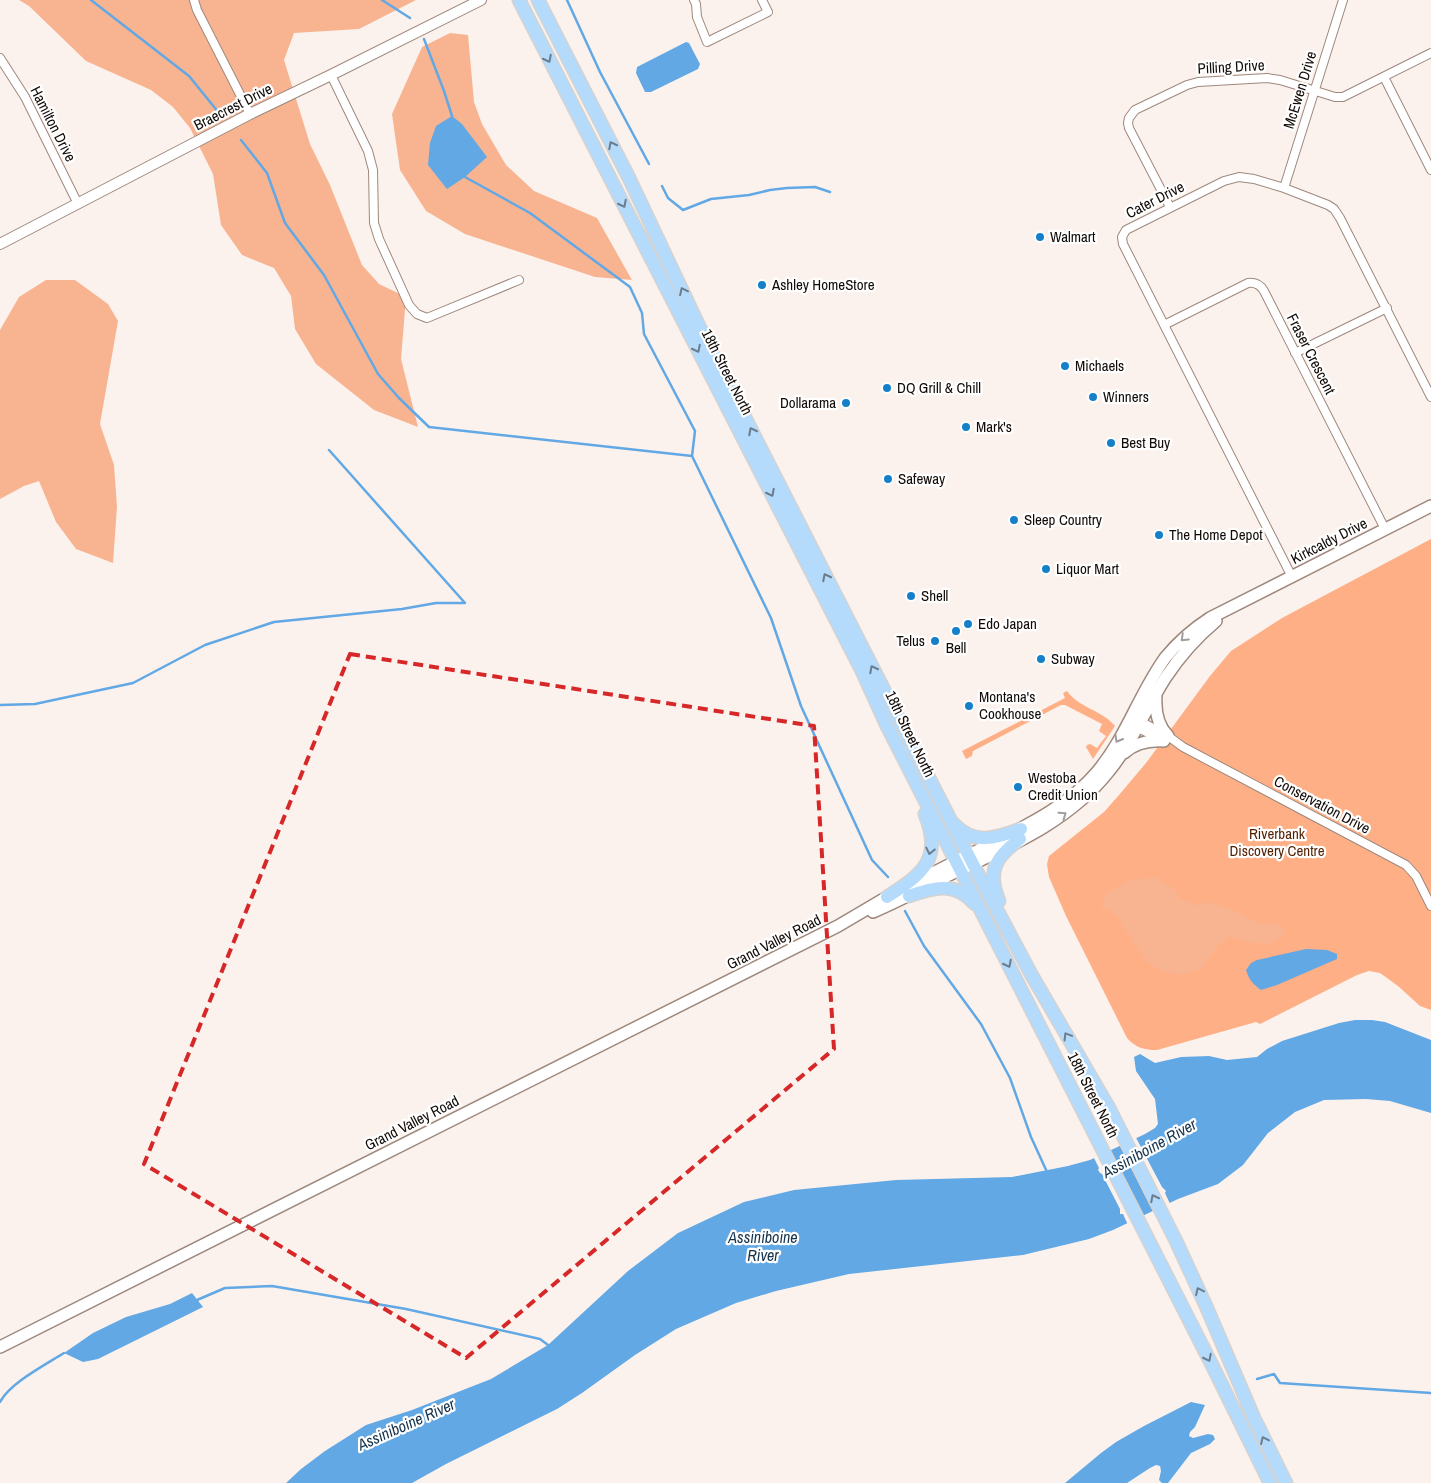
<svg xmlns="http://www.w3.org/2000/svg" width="1431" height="1483" font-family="'Archivo Narrow',sans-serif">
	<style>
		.green { fill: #feaf85 }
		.forest { fill: #f8b491 }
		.water { fill: #61a8e5 }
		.pier { fill: #fcf2ed }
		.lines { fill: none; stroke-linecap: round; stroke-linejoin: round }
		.stream { stroke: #61a8e5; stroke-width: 2.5 }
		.minor-casing { stroke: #9e887d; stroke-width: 10 }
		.tertiary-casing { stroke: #9e887d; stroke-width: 12 }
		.secondary-casing { stroke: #9e887d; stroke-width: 14 }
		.primary-casing { stroke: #d4d3d2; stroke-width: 15 }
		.minor { stroke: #fff; stroke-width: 8 }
		.tertiary { stroke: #fff; stroke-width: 10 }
		.secondary { stroke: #fff; stroke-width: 11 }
		.primary { stroke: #b4dafc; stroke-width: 12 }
		.oneway { stroke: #6b7c8d }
		.oneway2 { stroke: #a09d9b }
		.marked { fill: none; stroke: #d62828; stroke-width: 4; stroke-dasharray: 10 6; stroke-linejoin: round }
		.poi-dot { fill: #1480ca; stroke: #fff; stroke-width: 2 }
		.labels { text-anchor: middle; stroke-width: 4.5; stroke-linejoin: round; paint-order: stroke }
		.street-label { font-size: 15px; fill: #110a06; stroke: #fff }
		.poi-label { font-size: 15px; fill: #110a06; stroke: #fff; text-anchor: start }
		.park-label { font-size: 15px; fill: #521f00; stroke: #fff }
		.water-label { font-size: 16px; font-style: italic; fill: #15334c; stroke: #fff }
	</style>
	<rect width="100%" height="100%" fill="#fcf2ed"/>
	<!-- green -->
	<path class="green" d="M1431,539V1010L1420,1006L1398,986L1380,973L1369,971L1357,975L1260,1024L1256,1022L1157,1050C1144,1050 1136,1048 1127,1038L1066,916L1049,877L1047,864L1049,856L1104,812L1119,795L1146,763L1210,676L1231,651L1282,618Z
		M1067,691C1079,708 1102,710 1115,726L1093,759L1086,747L1087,745L1090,744L1097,748L1106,736L1099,731L1102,724L1065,705H1061L973,751L972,756L966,759L962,751L1065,698L1063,693Z"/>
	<!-- forest -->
	<path class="forest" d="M19,0H416L359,29L294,33L284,60L310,144L330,185L362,265L379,284L406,297L401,359L418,427L374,410L316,364L295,329L291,296L274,268L242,255L221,225L213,174L190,128L173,107L151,90L86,61L29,6Z
		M450,33L468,35L474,102L482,124L506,165L534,191L597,218L632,280L595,277L465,234L426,211L400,170L392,114L422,47Z
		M46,280H75L108,304L118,321L100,424L114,465L117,507L113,563L76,549L56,522L39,481L24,486L0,499V330L19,297Z
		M1158,878L1173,888L1182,900L1198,906L1209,902L1236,911L1246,918L1263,923L1279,924L1286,932C1271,951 1250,943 1230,936L1217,947L1202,968L1182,975L1161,971L1144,959L1116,915L1101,907L1105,895L1130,880Z"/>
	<!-- water -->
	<path class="water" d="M686,42L689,43L700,64L698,69L651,92H645L636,73L637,67Z
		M452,116L462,124L487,157L465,177L447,189L428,165L430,143L436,126Z
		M1306,949L1327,950L1337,954V959L1277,985L1261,990C1253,984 1249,980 1246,970L1251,963L1257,960Z
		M1355,1020H1372L1385,1022L1431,1040V1113L1390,1101L1366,1099L1324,1100L1295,1112L1268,1133L1243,1165L1218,1184L1178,1199L1113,1230L1089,1239L1023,1255L849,1274L776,1291L736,1303L676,1329L635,1355L582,1393L557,1409L446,1464L412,1483H286L301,1469L325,1451L366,1425L412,1410L491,1379L548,1345L628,1271L678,1233L744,1202L794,1190L896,1180L1012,1177L1068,1166L1090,1160L1145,1134L1155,1128L1158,1124L1155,1099L1136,1071L1134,1057L1140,1054L1155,1063L1181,1057L1209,1056L1227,1060L1257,1057L1267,1049L1282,1041L1339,1023Z
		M192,1293L203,1307L98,1359L83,1362L64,1353L93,1333L126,1317L170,1304Z
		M1191,1402L1205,1405L1195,1427L1190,1432L1189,1436L1193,1438L1208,1434L1213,1435L1215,1439L1210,1444L1191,1453L1168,1483H1162L1159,1480L1161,1471L1160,1466L1156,1465L1150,1468L1127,1483H1065L1101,1453L1116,1442L1144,1426Z"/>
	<!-- pier -->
	<path class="pier" d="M1135,1136L1141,1147L1145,1150L1144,1153L1162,1187L1166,1191L1165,1193L1171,1206L1154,1213L1119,1144Z
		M1109,1148L1145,1218L1128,1225L1123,1214H1120V1209L1102,1174L1100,1173L1098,1170L1099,1168L1093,1156Z"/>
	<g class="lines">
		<!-- stream -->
		<path class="stream" d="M91,0L189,76L219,113
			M382,0L410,18
			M567,0L600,72L649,164
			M424,39L444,91L452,116
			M241,140L267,173L285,223L324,275L378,374L399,398L429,427L692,456
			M465,177L530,213L630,287L642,313L644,334L695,431L692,456L771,618L801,706L872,860L888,877
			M662,186L668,198L683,210L711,199L749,195L770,190L787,188L815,187L830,192
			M0,705L35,704L133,683L205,645L274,622L402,609L436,603H465L329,450
			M905,911L924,946L981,1024L1010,1078L1031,1137L1047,1172
			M197,1300L225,1288L272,1286L406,1309L540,1339L548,1345
			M1257,1379L1274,1374L1280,1383L1431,1393
			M0,1402C10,1383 45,1365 64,1353"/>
		<!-- minor casing -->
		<g class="minor-casing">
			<path id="minor" d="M194,0L197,10L250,114
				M694,0L696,4L697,17L707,42L768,12L762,0
				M0,58L25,97L78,204
				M331,75L368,151L373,170L374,223L379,239L409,305L417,314L427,318L519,280
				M1384,77L1431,170
				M1284,188L1343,0
				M1170,207L1129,128L1128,123L1129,118L1135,110L1187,85L1198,82L1267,78L1280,80L1335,97H1343L1431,53
				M1164,325L1248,283C1255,282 1260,284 1264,291L1385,529
				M1295,353L1387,308
				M1292,577L1123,244L1122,237L1126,230L1224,181L1239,177L1254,179L1284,188L1328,205L1334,209L1340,218L1431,397
				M1138,720L1168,736L1183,747L1406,865L1416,876L1431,906
				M1134,726L1162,740"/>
		</g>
		<!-- tertiary casing -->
		<g class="tertiary-casing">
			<path id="tertiary" d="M0,244L250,114L331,75L481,0"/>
		</g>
		<!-- secondary casing -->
		<g class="secondary-casing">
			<path id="secondary" d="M1156,696C1155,711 1158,726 1168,736
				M1124,753C1135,743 1148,740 1164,741
				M910,885C938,870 967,856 995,842C1032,823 1070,804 1097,772C1126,738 1139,694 1165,658C1178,642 1193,629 1210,618L1431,506
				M873,912C899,901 925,887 951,874C1008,847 1069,822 1109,771C1132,743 1146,708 1166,677C1180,656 1197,637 1216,621
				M0,1347L838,926L894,893"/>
		</g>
		<!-- primary casing -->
		<g class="primary-casing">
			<path id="primary" d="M519,0L861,669L886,724L1213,1367L1270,1483
				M538,0L629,178L698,324L735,398L977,872L1031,974L1109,1108L1176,1241L1206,1306L1254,1418L1286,1483
				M954,824C974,846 997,838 1021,829
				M909,896C934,887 955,881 975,904
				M887,897C923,874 943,859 925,814
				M999,901C987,871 995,857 1020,839"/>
		</g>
		<!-- minor -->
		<use href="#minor" class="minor"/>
		<!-- tertiary -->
		<use href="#tertiary" class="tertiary"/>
		<!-- secondary -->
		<use href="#secondary" class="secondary"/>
		<!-- primary -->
		<use href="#primary" class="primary"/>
	</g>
	<!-- one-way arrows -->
	<defs><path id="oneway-chevron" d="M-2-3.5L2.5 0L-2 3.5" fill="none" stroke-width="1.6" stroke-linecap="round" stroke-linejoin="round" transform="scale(1.25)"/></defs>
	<g class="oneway">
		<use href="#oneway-chevron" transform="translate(548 59) rotate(63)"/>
		<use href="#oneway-chevron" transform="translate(612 145) rotate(-117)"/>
		<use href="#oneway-chevron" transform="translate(623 204) rotate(63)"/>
		<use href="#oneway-chevron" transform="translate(683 291) rotate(-115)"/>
		<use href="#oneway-chevron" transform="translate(697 349) rotate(63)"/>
		<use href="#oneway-chevron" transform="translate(752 431) rotate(-117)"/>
		<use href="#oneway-chevron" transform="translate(771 493) rotate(63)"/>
		<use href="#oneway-chevron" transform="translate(826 577) rotate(-117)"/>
		<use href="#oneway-chevron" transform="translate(873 669) rotate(-117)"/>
		<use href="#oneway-chevron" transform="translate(930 851) rotate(102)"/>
		<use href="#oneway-chevron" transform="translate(1008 964) rotate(63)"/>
		<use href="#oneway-chevron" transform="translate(1067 1036) rotate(-121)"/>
		<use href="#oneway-chevron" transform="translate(1154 1198) rotate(-117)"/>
		<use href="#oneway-chevron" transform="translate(1199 1291) rotate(-115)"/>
		<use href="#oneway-chevron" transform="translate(1208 1358) rotate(63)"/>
		<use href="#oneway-chevron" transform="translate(1264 1440) rotate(-115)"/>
	</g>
	<g class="oneway2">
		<use href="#oneway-chevron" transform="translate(1184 638) rotate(136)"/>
		<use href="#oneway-chevron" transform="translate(1118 739) rotate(120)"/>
		<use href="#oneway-chevron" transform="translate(1063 815) rotate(-35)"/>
	</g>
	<!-- marked area -->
	<path class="marked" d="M350,654L814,726L834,1049L466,1358L144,1164Z"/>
	<!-- markers -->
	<g class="poi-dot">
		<circle cx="1040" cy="237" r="5"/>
		<circle cx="762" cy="285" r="5"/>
		<circle cx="1065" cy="366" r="5"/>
		<circle cx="887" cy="388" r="5"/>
		<circle cx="1093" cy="397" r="5"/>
		<circle cx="846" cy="403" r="5"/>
		<circle cx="966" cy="427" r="5"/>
		<circle cx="1111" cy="443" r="5"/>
		<circle cx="888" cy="479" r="5"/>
		<circle cx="1014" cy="520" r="5"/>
		<circle cx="1159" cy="535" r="5"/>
		<circle cx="1046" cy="569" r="5"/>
		<circle cx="911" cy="596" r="5"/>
		<circle cx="968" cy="624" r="5"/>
		<circle cx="956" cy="631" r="5"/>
		<circle cx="935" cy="641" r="5"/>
		<circle cx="1041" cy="659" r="5"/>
		<circle cx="969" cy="706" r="5"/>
		<circle cx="1018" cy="787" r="5"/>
	</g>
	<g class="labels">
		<!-- street labels -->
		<g class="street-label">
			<text transform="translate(1231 67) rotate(-3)" y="5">Pilling Drive</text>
			<text transform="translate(1300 90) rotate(-73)" y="5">McEwen Drive</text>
			<text transform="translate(233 107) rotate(-27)" y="5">Braecrest Drive</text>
			<text transform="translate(53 124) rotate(63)" y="5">Hamilton Drive</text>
			<text transform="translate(1155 200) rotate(-27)" y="5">Cater Drive</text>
			<text transform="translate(1311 354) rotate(63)" y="5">Fraser Crescent</text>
			<text transform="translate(727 372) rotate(63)" y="5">18th Street North</text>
			<text transform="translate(1329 541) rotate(-27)" y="5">Kirkcaldy Drive</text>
			<text transform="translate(910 734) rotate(64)" y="5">18th Street North</text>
			<text transform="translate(1322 805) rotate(28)" y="5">Conservation Drive</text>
			<text transform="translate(774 942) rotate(-27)" y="5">Grand Valley Road</text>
			<text transform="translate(1093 1095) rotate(63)" y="5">18th Street North</text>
			<text transform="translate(412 1123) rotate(-27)" y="5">Grand Valley Road</text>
		</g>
		<!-- poi labels -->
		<g class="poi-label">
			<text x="1050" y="242">Walmart</text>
			<text x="772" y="290">Ashley HomeStore</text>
			<text x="1075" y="371">Michaels</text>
			<text x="897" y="393">DQ Grill &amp; Chill</text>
			<text x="1103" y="402">Winners</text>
			<text x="836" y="408" text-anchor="end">Dollarama</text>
			<text x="976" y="432">Mark's</text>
			<text x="1121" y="448">Best Buy</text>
			<text x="898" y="484">Safeway</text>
			<text x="1024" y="525">Sleep Country</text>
			<text x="1169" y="540">The Home Depot</text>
			<text x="1056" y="574">Liquor Mart</text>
			<text x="921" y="601">Shell</text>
			<text x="978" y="629">Edo Japan</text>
			<text x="925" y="646" text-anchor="end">Telus</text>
			<text x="956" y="653" text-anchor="middle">Bell</text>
			<text x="1051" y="664">Subway</text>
			<text x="979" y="702">Montana's<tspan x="979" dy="17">Cookhouse</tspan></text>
			<text x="1028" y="783">Westoba<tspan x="1028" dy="17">Credit Union</tspan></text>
		</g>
		<!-- park labels -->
		<g class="park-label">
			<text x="1277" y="839">Riverbank<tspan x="1277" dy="17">Discovery Centre</tspan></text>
		</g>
		<!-- water labels -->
		<g class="water-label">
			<text transform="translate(1149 1148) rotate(-29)" y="6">Assiniboine River</text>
			<text x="763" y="1243">Assiniboine<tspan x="763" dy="18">River</tspan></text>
			<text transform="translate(406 1424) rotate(-24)" y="6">Assiniboine River</text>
		</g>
	</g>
</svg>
